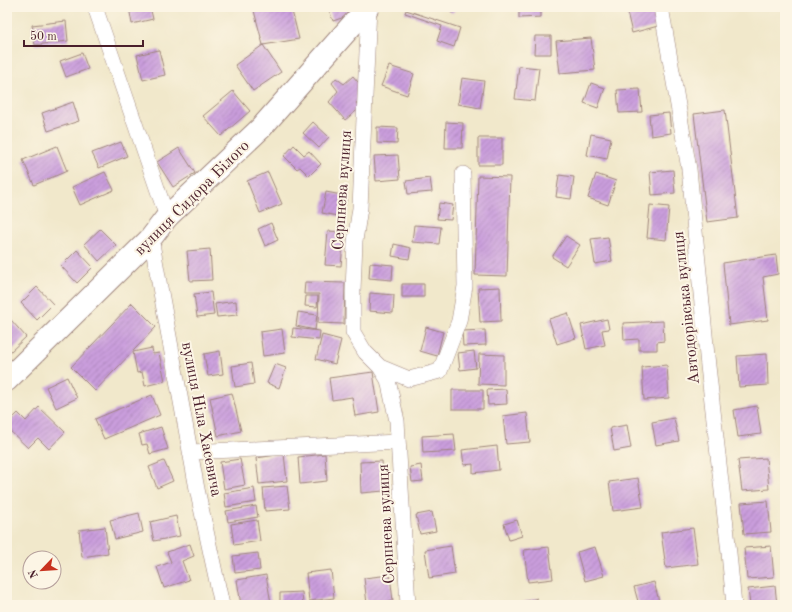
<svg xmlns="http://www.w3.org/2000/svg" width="792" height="612" font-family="'Old Standard TT',serif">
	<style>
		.building { fill: url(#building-hatch) }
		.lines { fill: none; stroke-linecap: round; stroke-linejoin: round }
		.street-casing { stroke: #9e847b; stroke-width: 16 }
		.secondary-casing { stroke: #9e847b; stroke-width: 24 }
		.street { stroke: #fff; stroke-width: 15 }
		.secondary { stroke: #fff; stroke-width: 22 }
		.labels { text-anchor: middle; stroke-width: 4; stroke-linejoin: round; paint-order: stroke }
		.street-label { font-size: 16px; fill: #4a1f2b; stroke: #fcf5e5 }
	</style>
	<defs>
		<pattern id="building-hatch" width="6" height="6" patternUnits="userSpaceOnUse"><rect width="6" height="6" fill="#ca9edd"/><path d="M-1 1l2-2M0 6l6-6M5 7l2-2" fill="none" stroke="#a680b3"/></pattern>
	</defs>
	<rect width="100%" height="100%" fill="#fcf5e5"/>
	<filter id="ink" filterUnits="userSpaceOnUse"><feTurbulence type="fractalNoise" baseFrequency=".025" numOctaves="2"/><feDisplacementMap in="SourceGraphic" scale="8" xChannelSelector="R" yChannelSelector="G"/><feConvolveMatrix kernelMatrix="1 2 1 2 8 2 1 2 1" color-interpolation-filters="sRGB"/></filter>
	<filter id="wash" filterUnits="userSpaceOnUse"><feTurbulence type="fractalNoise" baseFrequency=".012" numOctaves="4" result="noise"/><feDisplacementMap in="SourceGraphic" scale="16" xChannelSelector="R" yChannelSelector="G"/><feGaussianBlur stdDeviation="0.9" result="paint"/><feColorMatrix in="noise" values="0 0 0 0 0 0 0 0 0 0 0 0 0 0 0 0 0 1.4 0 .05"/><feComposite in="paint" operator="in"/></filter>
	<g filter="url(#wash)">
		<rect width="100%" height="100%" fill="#f1e8cb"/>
		<g id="blocks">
			<!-- building -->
			<path class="building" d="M129,7H150L153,19L132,24Z
				M253,7H291L299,39L263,45Z
				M328,7H350L353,14L333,21Z
				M445,7H457L452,13Z
				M519,7H541V17L519,18Z
				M644,7H653L658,26L632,33L627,12Z
				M406,10L460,28L454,47L437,41L442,26L405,13Z
				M66,21L68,41L35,45L32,25Z
				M535,36H551V54H534Z
				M591,38L595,70L560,73L556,41Z
				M263,45L281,72L253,91L235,65Z
				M159,50L165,75L143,80L137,55Z
				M82,53L88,69L66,77L60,61Z
				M389,66L414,74L407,95L381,86Z
				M519,66L539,68L535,101L515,99Z
				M353,76L362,87V97L356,103L360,108L345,120L329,102L338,91L332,83L336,78L344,84Z
				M462,78L484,81L480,108L458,104Z
				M591,83L605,88L598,108L584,103Z
				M640,89L642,112L619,113L617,90Z
				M233,91L250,111L221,136L203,116Z
				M73,102L79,121L48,131L42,113Z
				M725,110L738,218L707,222L694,114Z
				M669,113L671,133L651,136L649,115Z
				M313,122L329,137L319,148L303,133Z
				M446,122L463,123L462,148H445Z
				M377,127L398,128L397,144L377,143Z
				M591,134L611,138L607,159L587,155Z
				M478,138H502V165H478Z
				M121,142L127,156L99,168L92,153Z
				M294,145L304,155L309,151L321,164L309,176L300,167L297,169L284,156Z
				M57,146L67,171L34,185L23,160Z
				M179,148L195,173L173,187L157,162Z
				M398,155L400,179L376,181L374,156Z
				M673,170L675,193L652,195L650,172Z
				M105,172L114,190L80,205L72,187Z
				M268,172L282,204L260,213L247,181Z
				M596,174L616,181L608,205L588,198Z
				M559,175L574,177L571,199L556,197Z
				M478,176L510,177L507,276L475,275Z
				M430,178L432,192L408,194L406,181Z
				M326,192L347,196L343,217L322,213Z
				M439,203L453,205L451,220L437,219Z
				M650,205L669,207L666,240L647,238Z
				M271,223L278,240L265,246L258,229Z
				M414,225L441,227L439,244L412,242Z
				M100,229L116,245L99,261L84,244Z
				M328,231L344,232L341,266L325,265Z
				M566,236L580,245L566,266L552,257Z
				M608,237L612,261L595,264L591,239Z
				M394,244L411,248L409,259L392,256Z
				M210,249L212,280L190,281L187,251Z
				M77,250L93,267L77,283L61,266Z
				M776,255L778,274L763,277L768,320L729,325L723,263Z
				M370,263L393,265L392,280L369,278Z
				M305,282L345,283L344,324L318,323L319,294H304Z
				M402,284H424V297H402Z
				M37,287L53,304L37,320L21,303Z
				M500,287L501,321L480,322L478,288Z
				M211,292L214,315L197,317L194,294Z
				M370,293L394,295L393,313L369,311Z
				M306,296H318L317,307L305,306Z
				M236,301L237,315L217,317L215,304Z
				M132,303L156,327L95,391L71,367Z
				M298,312L317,315L315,330L296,326Z
				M568,313L576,338L557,344L549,319Z
				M607,319L609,329L602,330L605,345L586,349L581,325Z
				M11,320L26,337L10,352L7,349V323Z
				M663,321L664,341L657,342V350H639V339L624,340L623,323Z
				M426,327L443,332L437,356L420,351Z
				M293,328L320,331L319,340L292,337Z
				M282,329L285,353L263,356L260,332Z
				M485,330L486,345L463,346L462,331Z
				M322,335L341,340L335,364L316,359Z
				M152,348L153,354L159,353L165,381L145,386L142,372L137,373L133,352Z
				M220,351L223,374L208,376L204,354Z
				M474,351L476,368L460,370L458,353Z
				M479,354L504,355V385L478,384Z
				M767,354L768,385L739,387L737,356Z
				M251,363L254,384L235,387L232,366Z
				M275,364L286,368L279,388L267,383Z
				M667,365L669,398L644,400L642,367Z
				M373,372L379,412L355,416L352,397L332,400L329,378Z
				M67,377L77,398L56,408L46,387Z
				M506,389L507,404L488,405L487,390Z
				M452,390H483V409H452Z
				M232,393L241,431L218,436L210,398Z
				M152,395L160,415L104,439L95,419Z
				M757,406L761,434L738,437L734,410Z
				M39,407L65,432L49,449L38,438L28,448L7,428V424L18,413L26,421Z
				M527,413L530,442L506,444L503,416Z
				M674,418L679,441L656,445L652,422Z
				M627,425L631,448L614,451L610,428Z
				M161,427L168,449L150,454L147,444L142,445L139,434Z
				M454,434L456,451L423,453L422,436Z
				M497,446L499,470L473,473V464L464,465L462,450Z
				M284,454L287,481L259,484L256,458Z
				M325,454L327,481L300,484L298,457Z
				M766,458L769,489L742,491L738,460Z
				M240,459L245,485L224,489L220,462Z
				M164,461L173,481L157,488L149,467Z
				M382,461L384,491L361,493L360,462Z
				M421,465L423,481L412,482L410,467Z
				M638,478L643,507L613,511L609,482Z
				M287,486L290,509L265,511L263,488Z
				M254,488L256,502L226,507L224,493Z
				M768,501L771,532L744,534L741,503Z
				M256,506L258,517L228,522L226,511Z
				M432,512L436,531L420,534L416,515Z
				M139,513L143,532L115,539L110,520Z
				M176,516L180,536L154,541L150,522Z
				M257,520L260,541L234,545L231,524Z
				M517,520L522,536L509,540L504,524Z
				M105,527L108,553L82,557L79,530Z
				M693,528L698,564L666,568L661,532Z
				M190,544L194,556L182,561L189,580L164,588L157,567L171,562L167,552Z
				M451,546L455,574L429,578L425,550Z
				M771,546L774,577L747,579L744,548Z
				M549,547L553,579L528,582L524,550Z
				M595,547L604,576L585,581L577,552Z
				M258,553L260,570L235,573L233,556Z
				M331,570L334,598L309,601L306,573Z
				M266,575L271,603L258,605H241L237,580Z
				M390,575L393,601L367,604L364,578Z
				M654,582L660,605H639L634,587Z
				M775,586L777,605H750L748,589Z
				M302,592L303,605H280V593Z
				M537,598L539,605H521V603Z"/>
		</g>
	</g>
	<g filter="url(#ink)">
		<use href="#blocks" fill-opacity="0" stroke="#9e847b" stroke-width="1"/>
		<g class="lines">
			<!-- street casing -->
			<g class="street-casing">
				<path id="street" d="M95,7L167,217
					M369,7L360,208L355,241L353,291V332L365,352L380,367L388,380L397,421L408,605
					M661,7L689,169L708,366L729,553L734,605
					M151,238L197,489L222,605
					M380,367L409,379L440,371L459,321L465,286L463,174
					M191,452L398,442"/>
			</g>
			<!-- secondary casing -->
			<g class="secondary-casing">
				<path id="secondary" d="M7,380L151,238L167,217L261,128L368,7"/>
			</g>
			<!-- street -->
			<use href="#street" class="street"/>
			<!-- secondary -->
			<use href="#secondary" class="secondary"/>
		</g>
	</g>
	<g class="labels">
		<!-- street labels -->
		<g class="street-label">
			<text transform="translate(341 190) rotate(-86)" y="6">Серпнева вулиця</text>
			<text transform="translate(191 197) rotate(-45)" y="6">вулиця Сидора Білого</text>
			<text transform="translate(685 308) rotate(-96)" y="6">Автодорівська вулиця</text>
			<text transform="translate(203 419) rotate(79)" y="6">вулиця Ніла Хасевича</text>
			<text transform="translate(385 524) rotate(-93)" y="6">Серпнева вулиця</text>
		</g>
	</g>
	<!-- margin -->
	<rect width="792" height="612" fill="none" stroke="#fcf5e5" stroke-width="24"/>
	<!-- north arrow -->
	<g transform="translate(42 570) rotate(245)"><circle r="19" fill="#fcf5e5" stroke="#b59f9b"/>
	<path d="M0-3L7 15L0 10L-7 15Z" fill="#c8321e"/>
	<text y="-6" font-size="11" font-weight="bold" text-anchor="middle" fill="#4a1f2b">N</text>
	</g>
	<!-- scale -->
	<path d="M24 40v6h119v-6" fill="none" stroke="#4a1f2b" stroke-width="2"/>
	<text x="30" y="40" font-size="12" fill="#4a1f2b" stroke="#fcf5e5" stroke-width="3" paint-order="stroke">50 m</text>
</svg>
